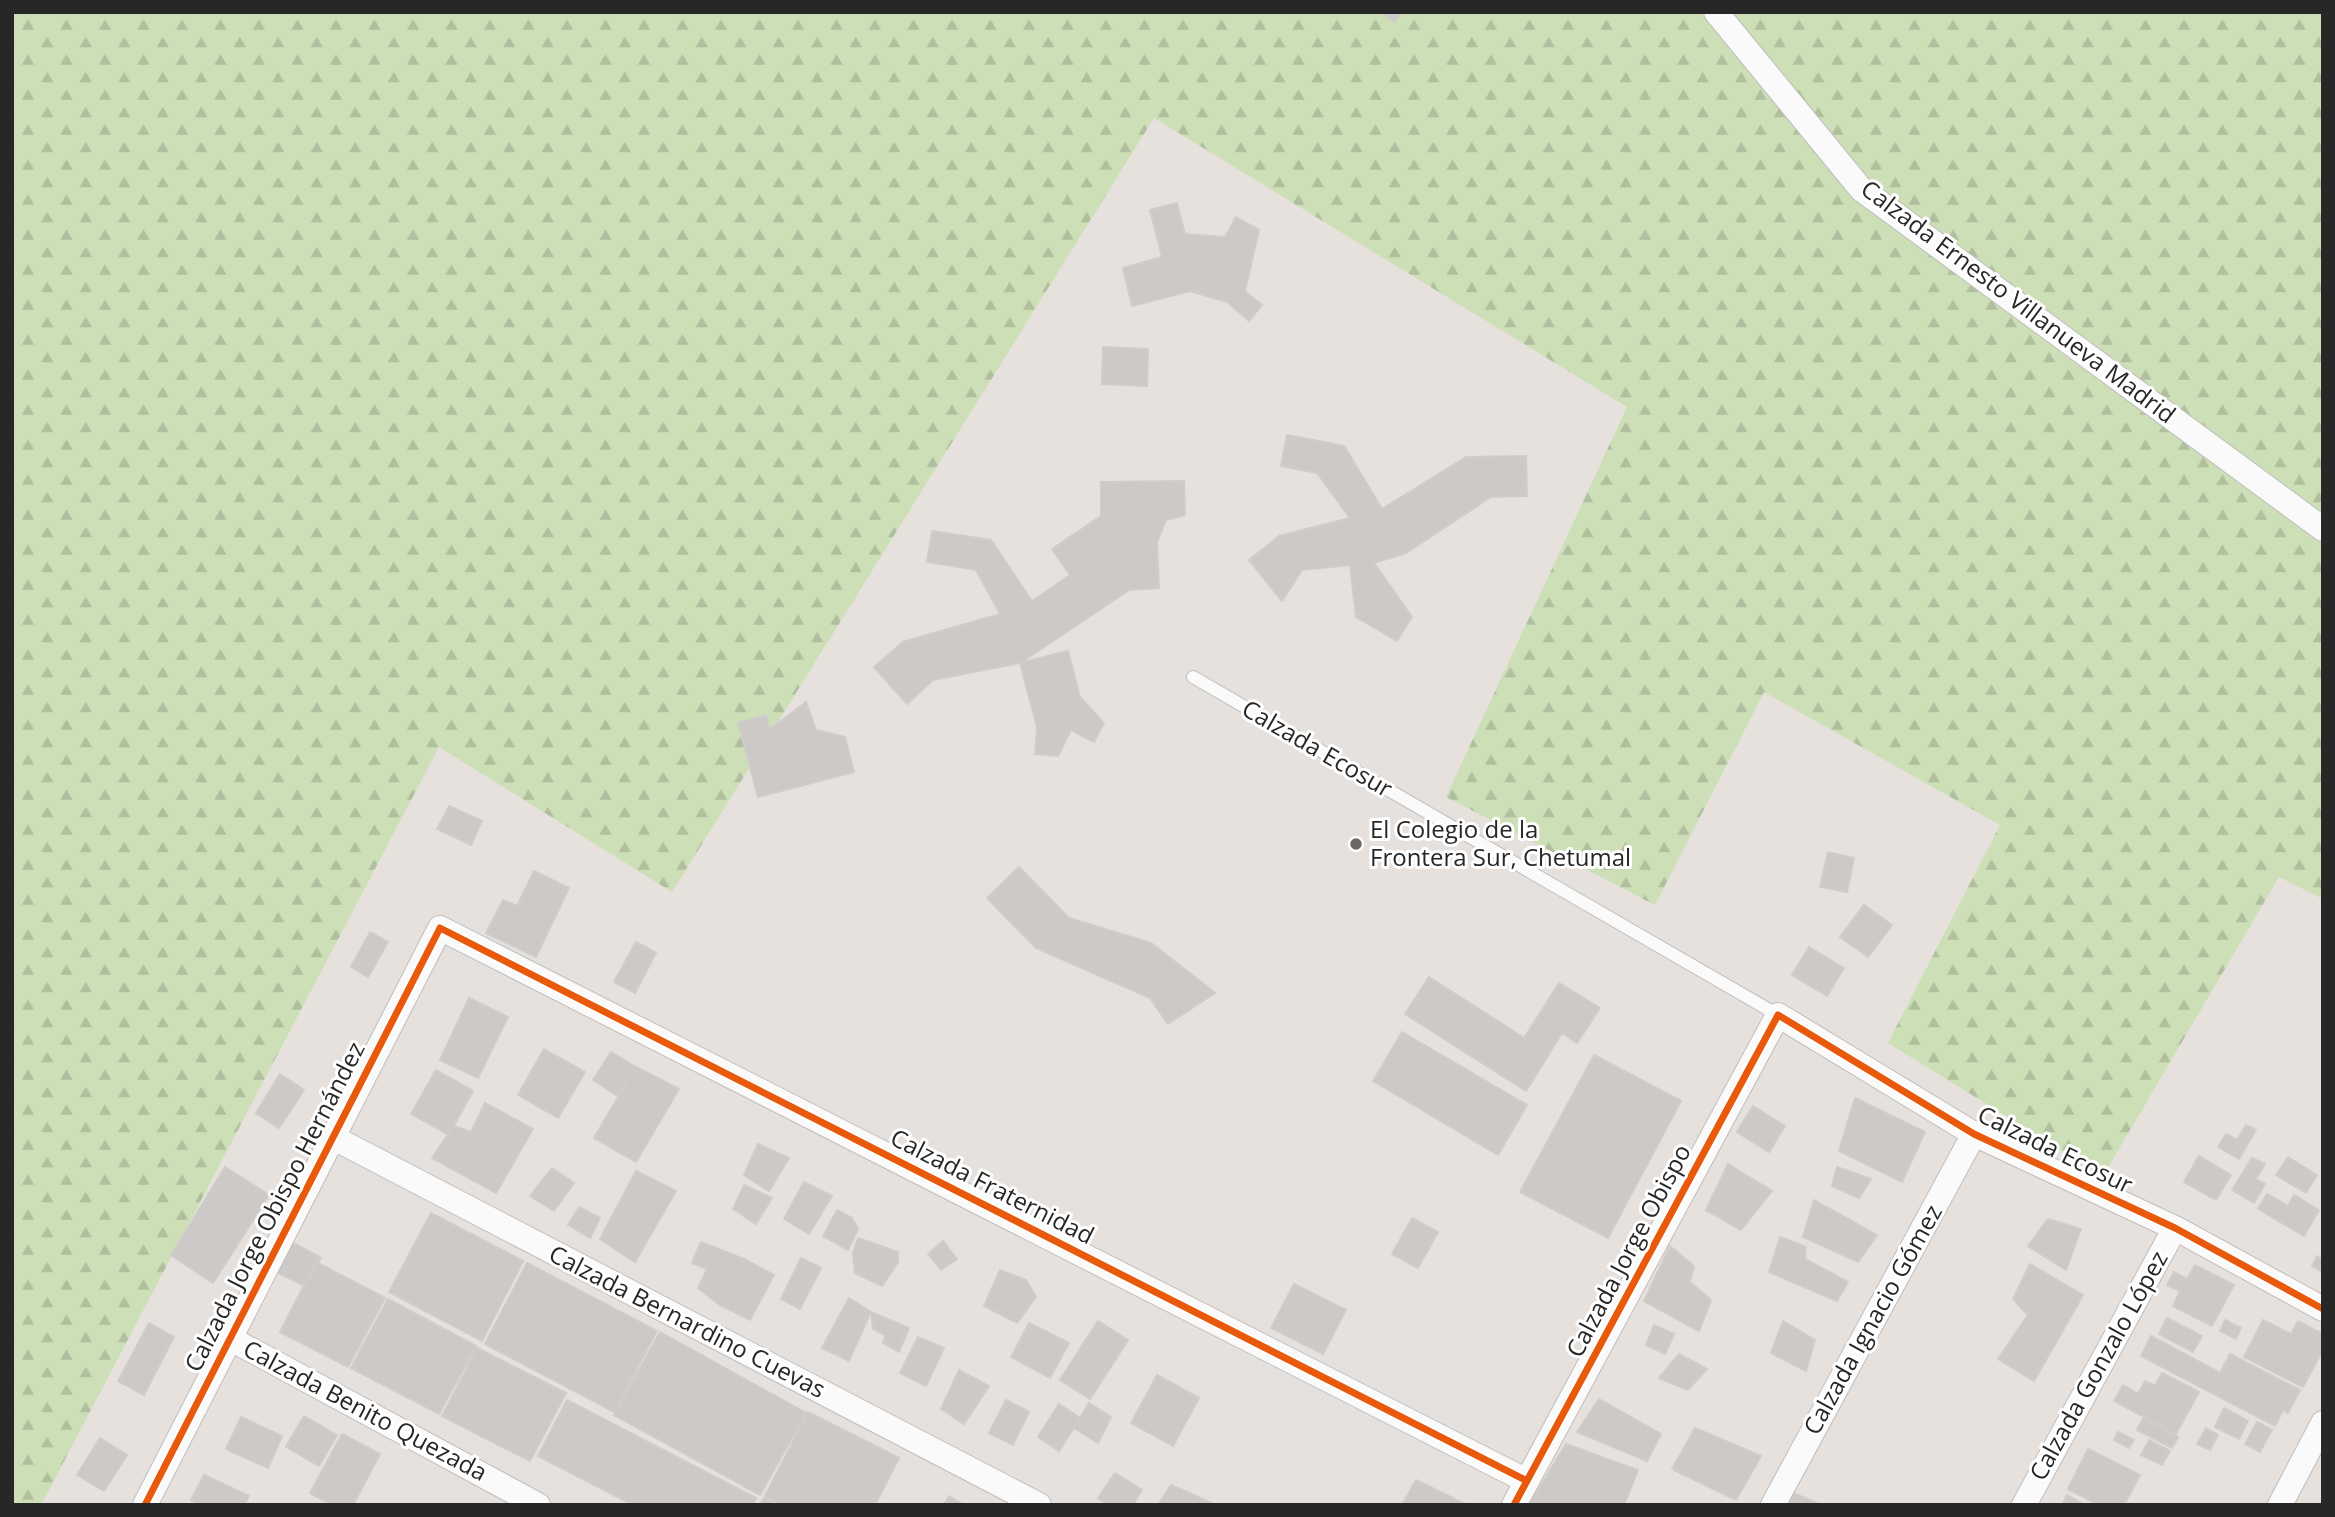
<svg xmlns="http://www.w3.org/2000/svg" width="2335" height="1517" font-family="'Open Sans',sans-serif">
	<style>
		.forest { fill: url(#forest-firs) }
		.building { fill: #ccc9c6; stroke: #d0cdc9; stroke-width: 2 }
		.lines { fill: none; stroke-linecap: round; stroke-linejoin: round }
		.service-casing { stroke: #bfbebd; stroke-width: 14 }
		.minor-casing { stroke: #bfbebd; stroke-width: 26 }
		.service { stroke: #fbfafa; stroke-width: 12 }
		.minor { stroke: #fbfafa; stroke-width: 24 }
		.cycleway-casing { stroke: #fff; stroke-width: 11 }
		.cycleway { stroke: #e8590c; stroke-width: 7 }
		.poi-dot { fill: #6a6866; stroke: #fff; stroke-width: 2.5 }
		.labels { text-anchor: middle; stroke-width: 6; stroke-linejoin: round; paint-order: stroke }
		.street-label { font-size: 24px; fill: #272727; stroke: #fff }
		.poi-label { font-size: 24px; fill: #272727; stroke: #fff; text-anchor: start }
	</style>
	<defs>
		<pattern id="forest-firs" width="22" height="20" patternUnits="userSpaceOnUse" patternTransform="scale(1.75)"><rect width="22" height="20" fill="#cddfb7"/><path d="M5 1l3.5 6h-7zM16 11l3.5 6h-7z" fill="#b0bf9d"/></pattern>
	</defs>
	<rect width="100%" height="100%" fill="#e6e1dc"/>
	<!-- forest -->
	<path class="forest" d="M12,12H2323V899L2279,877L2103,1176L1888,1043L2000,825L1764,692L1655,905L1446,797L1627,407L1154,118L672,892L439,747L41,1505H12Z"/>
	<!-- building -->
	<path class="building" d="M1382,12H1401L1395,22Z
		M1177,203L1185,234L1225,237L1236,217L1259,230L1245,291L1262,305L1249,321L1227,302L1190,291L1132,306L1123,268L1162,257L1150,210Z
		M1103,347L1148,349L1147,386L1102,384Z
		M1287,435L1344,446L1382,509L1466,457L1526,456L1527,496L1491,497L1406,553L1374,563L1412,617L1397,641L1356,617L1350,565L1302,570L1282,601L1249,560L1279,536L1350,518L1317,473L1281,466Z
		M1184,481L1185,515L1166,520L1157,542L1159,588L1129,590L1020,663L933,680L907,704L874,667L903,642L1000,614L976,570L927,562L932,531L991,540L1032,601L1070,575L1052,549L1101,516V482Z
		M1068,651L1080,697L1104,723L1094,742L1071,730L1058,756L1035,754L1037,727L1020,663Z
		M806,702L816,730L845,737L854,772L758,797L738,723L766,715L770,729Z
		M449,806L482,821L471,845L437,829Z
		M1828,852L1854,858L1847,892L1820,887Z
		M1019,867L1069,918L1151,943L1215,993L1168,1024L1150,998L1036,948L987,898Z
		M534,871L569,888L536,957L486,933L503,900L517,906Z
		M1864,905L1892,925L1868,957L1840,937Z
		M370,932L388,942L368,977L351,967Z
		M636,942L656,953L635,993L614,982Z
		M1809,947L1844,968L1827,996L1792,975Z
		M1429,977L1524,1038L1559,983L1600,1008L1577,1043L1562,1033L1526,1091L1405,1014Z
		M469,998L508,1017L478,1078L440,1060Z
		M1402,1032L1527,1105L1498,1155L1373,1081Z
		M544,1049L585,1072L558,1118L518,1095Z
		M611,1052L636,1067L618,1096L593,1080Z
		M1594,1055L1681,1101L1608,1238L1520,1192Z
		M636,1067L679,1089L636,1162L594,1138Z
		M436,1070L473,1091L449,1135L411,1114Z
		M280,1074L304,1090L279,1128L256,1113Z
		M1855,1098L1925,1132L1902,1182L1839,1151Z
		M485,1103L533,1129L496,1193L432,1158L454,1126L471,1132Z
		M1753,1106L1785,1126L1769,1152L1737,1132Z
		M2246,1125L2256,1130L2239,1159L2218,1147L2226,1134L2237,1140Z
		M758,1144L789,1158L769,1191L744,1175Z
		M2199,1156L2231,1175L2216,1200L2184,1182Z
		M2288,1157L2317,1175L2306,1193L2276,1175Z
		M2252,1158L2265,1164L2256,1179L2265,1184L2254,1203L2232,1190Z
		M1728,1164L1772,1191L1741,1230L1706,1210Z
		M225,1167L269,1195L213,1283L171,1255Z
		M1837,1167L1871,1179L1859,1198L1832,1186Z
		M552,1168L574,1183L554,1211L530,1196Z
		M636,1171L676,1191L635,1262L600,1239Z
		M804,1182L832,1196L809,1234L784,1219Z
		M744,1185L772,1198L756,1224L733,1209Z
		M2267,1194L2288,1206L2294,1195L2319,1210L2304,1236L2258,1209Z
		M1814,1200L1877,1235L1858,1262L1803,1237Z
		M579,1207L600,1218L590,1238L568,1225Z
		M837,1210L852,1218L858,1229L848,1250L823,1236Z
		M431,1213L523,1261L482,1341L389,1292Z
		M1412,1218L1438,1232L1418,1268L1392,1254Z
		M2048,1219L2081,1229L2066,1270L2028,1246Z
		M1780,1237L1806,1247L1805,1259L1848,1282L1837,1301L1769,1272Z
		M284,1238L321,1258L304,1286L267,1267Z
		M858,1238L898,1252V1262L882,1286L855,1273L853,1253Z
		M943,1241L957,1259L941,1270L928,1254Z
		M701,1242L744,1259L720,1305L698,1288L707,1269L692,1263Z
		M1670,1246L1694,1266L1690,1282L1711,1300L1699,1331L1644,1301Z
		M2317,1256L2323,1260V1272L2312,1266Z
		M801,1258L821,1268L800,1309L781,1299Z
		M744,1259L774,1275L750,1320L720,1305Z
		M316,1262L385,1298L348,1367L280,1332Z
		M527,1263L657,1331L614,1412L485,1344Z
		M2030,1264L2083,1295L2034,1381L1998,1359L2028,1315L2013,1299Z
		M2195,1265L2234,1285L2212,1326L2173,1306L2180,1291L2167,1285L2174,1272L2187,1279Z
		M1000,1270L1026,1280L1036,1297L1017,1323L984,1306Z
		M1294,1284L1346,1310L1323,1354L1271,1328Z
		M849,1298L871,1312L849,1361L822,1348Z
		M388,1299L476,1346L439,1414L351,1368Z
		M871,1312L909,1328L899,1352L883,1343L885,1335L873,1329Z
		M2167,1318L2202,1336L2193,1352L2159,1334Z
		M2225,1320L2241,1328L2236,1339L2220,1331Z
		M2263,1320L2291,1334L2298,1321L2323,1334V1350L2303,1387L2244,1357Z
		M1098,1321L1128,1340L1090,1399L1060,1380Z
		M1783,1321L1815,1340L1806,1371L1771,1353Z
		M149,1323L174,1337L144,1395L118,1381Z
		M1029,1323L1069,1343L1050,1378L1011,1357Z
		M1654,1325L1674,1334L1665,1354L1646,1345Z
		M660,1332L806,1413L760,1495L614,1415Z
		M2151,1336L2220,1373L2230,1354L2300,1390L2288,1413L2283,1410L2275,1426L2141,1356Z
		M918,1337L944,1348L926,1386L900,1373Z
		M477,1348L566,1393L530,1461L442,1416Z
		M1679,1354L1707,1369L1688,1390L1659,1378Z
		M959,1370L989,1386L964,1424L941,1409Z
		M2162,1373L2199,1392L2176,1434L2114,1401L2123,1385L2138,1394L2145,1381L2155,1386Z
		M1157,1375L1199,1398L1173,1446L1131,1423Z
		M1599,1399L1661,1434L1647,1461L1577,1432Z
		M567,1400L756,1498L753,1505H633L538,1456Z
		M1006,1400L1029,1412L1013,1445L989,1433Z
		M1089,1403L1111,1417L1098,1443L1074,1428Z
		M1059,1404L1080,1418L1059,1451L1038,1437Z
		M2224,1408L2248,1421L2239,1439L2215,1427Z
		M808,1412L899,1458L875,1505H782L765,1496Z
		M304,1416L337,1435L319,1466L286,1447Z
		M241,1417L282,1436L268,1468L226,1449Z
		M2143,1418L2178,1437L2172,1448L2137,1430Z
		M2257,1422L2272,1430L2260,1452L2245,1444Z
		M1695,1428L1761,1456L1736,1500L1672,1469Z
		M2206,1428L2218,1435L2210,1450L2197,1444Z
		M2118,1432L2134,1440L2129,1448L2114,1440Z
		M342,1434L380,1454L353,1505H332L310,1493Z
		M100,1438L127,1455L104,1491L77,1475Z
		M2149,1440L2170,1451L2162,1465L2141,1455Z
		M1566,1444L1638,1470L1624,1505H1529Z
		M2088,1449L2140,1475L2124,1505H2099L2068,1489Z
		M1115,1473L1142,1490L1133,1505H1108L1098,1498Z
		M204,1475L249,1496L244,1505H201L191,1500Z
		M1416,1480L1465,1504L1402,1505Z
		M1171,1485L1216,1505H1158Z
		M1793,1493L1822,1505H1787Z
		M2067,1495L2085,1505H2062Z
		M949,1496L964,1505H944Z
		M764,1498L776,1505H760Z"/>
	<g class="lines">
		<!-- service casing -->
		<g class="service-casing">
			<path id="service" d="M1193,677L1778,1015"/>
		</g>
		<!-- minor casing -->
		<g class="minor-casing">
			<path id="minor" d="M1716,12L1861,189L2323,529
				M334,1138L1039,1505
				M229,1338L538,1505
				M145,1505L440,928L1527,1481
				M1514,1505L1778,1015L1974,1134L2175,1228L2323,1309
				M1773,1505L1974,1134
				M2024,1505L2175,1228
				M2280,1505L2323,1423"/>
		</g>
		<!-- service -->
		<use href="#service" class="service"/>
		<!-- minor -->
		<use href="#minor" class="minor"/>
		<!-- cycleway casing -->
		<g class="cycleway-casing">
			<path id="cycleway" d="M145,1505L440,928L1527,1481
				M1514,1505L1778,1015L1974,1134L2175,1228L2323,1309"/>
		</g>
		<!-- cycleway -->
		<use href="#cycleway" class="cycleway"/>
	</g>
	<!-- markers -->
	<circle class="poi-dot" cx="1356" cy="844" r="7"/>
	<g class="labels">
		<!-- street labels -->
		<g class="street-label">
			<text transform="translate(2018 302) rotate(37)" y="8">Calzada Ernesto Villanueva Madrid</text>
			<text transform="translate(1317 749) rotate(30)" y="8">Calzada Ecosur</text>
			<text transform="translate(2055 1150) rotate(26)" y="8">Calzada Ecosur</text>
			<text transform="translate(992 1187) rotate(27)" y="8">Calzada Fraternidad</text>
			<text transform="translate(275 1207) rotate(-63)" y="8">Calzada Jorge Obispo Hernández</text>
			<text transform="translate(1629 1251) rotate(-62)" y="8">Calzada Jorge Obispo</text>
			<text transform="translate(1873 1320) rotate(-61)" y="8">Calzada Ignacio Gómez</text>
			<text transform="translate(687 1322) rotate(27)" y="8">Calzada Bernardino Cuevas</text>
			<text transform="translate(2099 1366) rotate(-61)" y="8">Calzada Gonzalo López</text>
			<text transform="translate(365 1411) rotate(28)" y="8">Calzada Benito Quezada</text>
		</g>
		<!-- poi labels -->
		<g class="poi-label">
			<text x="1370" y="838">El Colegio de la<tspan x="1370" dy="28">Frontera Sur, Chetumal</tspan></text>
		</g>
	</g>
	<!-- border -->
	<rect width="2335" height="1517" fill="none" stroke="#272727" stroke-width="28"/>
</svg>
